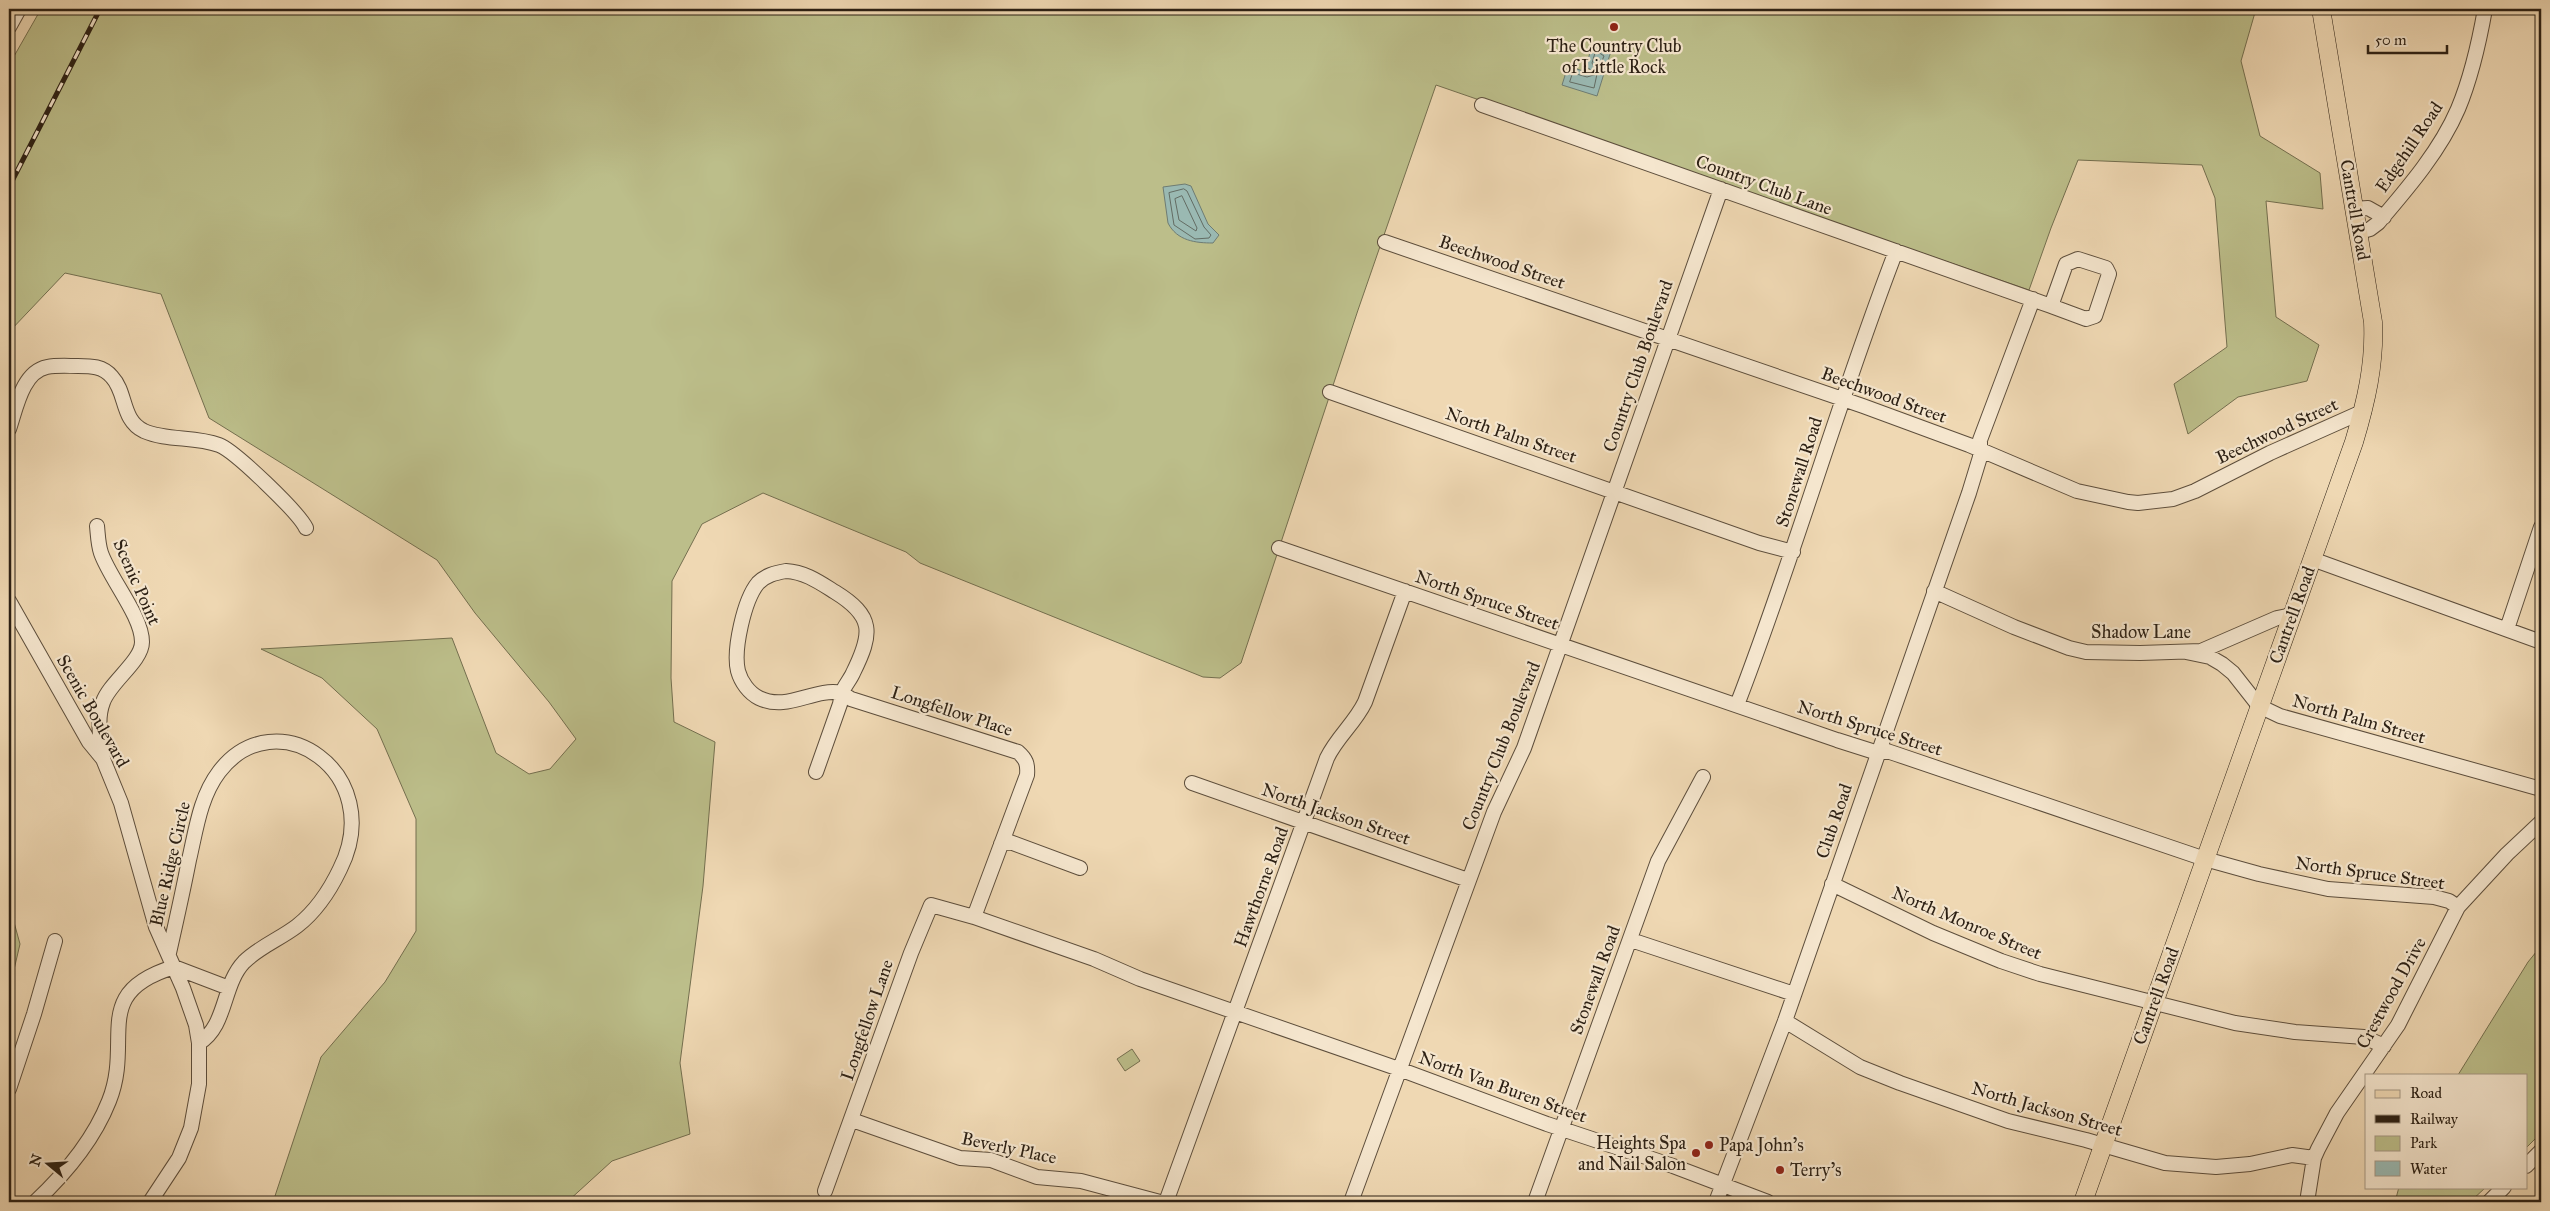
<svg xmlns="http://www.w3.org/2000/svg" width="2550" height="1211" font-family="'IM FELL Great Primer',serif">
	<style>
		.green { fill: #bcbe8a; stroke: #746f4f }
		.water { fill: #9ab9b2; stroke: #6e7c73 }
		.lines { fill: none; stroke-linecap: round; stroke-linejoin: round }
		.shore { stroke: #636c63; stroke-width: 1 }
		.minor-casing { stroke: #5d4e3c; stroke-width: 16 }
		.major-casing { stroke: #2c2014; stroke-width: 19 }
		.minor { stroke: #f5e6ce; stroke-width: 14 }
		.major { stroke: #efd8b3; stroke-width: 18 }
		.rail-casing { stroke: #2c2014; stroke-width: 5 }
		.rail { stroke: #f5e6ce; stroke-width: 3; stroke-dasharray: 9; stroke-linecap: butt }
		.poi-dot { fill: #8f2418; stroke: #f5e6ce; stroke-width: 2 }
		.labels { text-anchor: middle; stroke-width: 4.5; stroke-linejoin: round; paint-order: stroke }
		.poi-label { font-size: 18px; fill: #2c2014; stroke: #f5e6ce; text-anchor: start }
		.street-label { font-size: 18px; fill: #2c2014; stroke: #f5e6ce }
	</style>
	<rect width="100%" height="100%" fill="#efd8b3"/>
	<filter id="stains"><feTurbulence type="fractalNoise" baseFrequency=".004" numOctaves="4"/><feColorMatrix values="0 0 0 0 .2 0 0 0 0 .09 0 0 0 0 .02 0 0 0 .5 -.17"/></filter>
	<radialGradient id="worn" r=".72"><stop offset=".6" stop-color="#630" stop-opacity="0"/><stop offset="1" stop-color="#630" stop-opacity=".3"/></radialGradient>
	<!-- green -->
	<path class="green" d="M41,9H2256L2241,61L2260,136L2320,173L2323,209L2266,201L2276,317L2319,345L2307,381L2238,397L2188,434L2174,384L2227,347L2215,198L2202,165L2078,160L2051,228L2029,290L1436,85L1358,310L1241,663L1220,678L1203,677L920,563L906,552L763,493L702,524L672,581L671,678L674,722L715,742L703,886L680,1063L690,1134L612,1161L567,1202H273L321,1057L385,982L416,931V819L377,729L322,678L261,649L452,638L496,753L529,774L550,769L576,739L549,702L475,613L437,560L209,418L161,294L65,273L9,332V65Z
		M9,904L20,944L9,991Z
		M2541,946V1133L2526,1148V1075H2458L2528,962Z
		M1132,1049L1140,1061L1125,1071L1117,1059Z
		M2399,1187H2486L2470,1202H2395Z"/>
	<!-- water -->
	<path class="water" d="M1593,45L1611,51L1597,96L1562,85L1568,66L1589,73L1590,69L1585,67Z
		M1185,184L1191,186L1208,224L1219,235L1213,243C1196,243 1177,241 1168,223L1163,187Z"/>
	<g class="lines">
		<!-- shore -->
		<path class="shore" d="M1598,52L1604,56L1597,73L1592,63L1595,53Z
			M1573,73L1587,77L1597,74L1594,88L1570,82Z
			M1184,189L1187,191L1204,227L1211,235L1209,238L1195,239L1174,225L1169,193Z
			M1182,196L1197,228L1196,231L1179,220L1175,199Z"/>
		<!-- minor casing -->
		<g class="minor-casing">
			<path id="minor" d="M9,27L19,9
				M1482,105L2051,306
				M2354,209L2368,208L2384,217
				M2359,232L2370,229L2378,223C2407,189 2440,151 2458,109C2471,78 2479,43 2485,9
				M1385,242L1863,406L1969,445L2077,491L2128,502L2138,503L2173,499L2195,491L2270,453L2364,411
				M2078,259L2106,268L2109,274L2095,316L2086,319L2051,306L2066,264Z
				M1330,392L1759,543L1793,552
				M9,429C16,409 22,372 47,367C57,365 68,366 78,366C91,366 103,366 112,377C127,393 121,420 144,431C167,441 195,436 219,445C235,451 299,513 306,528
				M97,526C98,535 98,544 101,553C110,579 142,616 142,642C142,661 110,682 103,702C96,720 101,740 103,758
				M1279,548L1837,740L1878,753L1887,751L1896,754L2205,859L2259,874L2328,889L2434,897L2449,901L2458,907
				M2312,559L2541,642
				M786,571C805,572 819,582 835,592C874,616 873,633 853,673C850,680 844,686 842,693C814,687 788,712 759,698C749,693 741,682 738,671C733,650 744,600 758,583C766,575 775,573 786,571Z
				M1934,591L2014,627L2069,648L2086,652L2140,653L2201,651L2277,618L2292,615
				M9,601L89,742L103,759L121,803L156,927L183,988L196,1025L199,1043V1084L191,1128L179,1158L150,1202
				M2507,629L2541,527
				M2186,652L2210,657L2222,664L2233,673L2259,706L2280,716L2541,789
				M1737,705C1795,555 1838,401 1896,251
				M816,772L840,704L842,693L851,699L1018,752C1026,759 1028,764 1027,775L974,917
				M1192,783L1468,880
				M1001,844L1010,842L1080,868
				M1832,884L1933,933L2001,961L2040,974L2235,1023L2295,1032L2364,1037L2384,1046
				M1631,940L1794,994
				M169,953C176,922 183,891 189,860C196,830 200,797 219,772C276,697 388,773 340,869C330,890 315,912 297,926C280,939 259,947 244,962C222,985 227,1026 199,1043
				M1785,1021L1860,1067L1900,1083L2008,1121L2086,1140L2165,1163L2216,1167L2250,1164L2292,1155L2314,1158
				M9,1089L34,1014L55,941
				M852,1120L960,1158L991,1160L1037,1177L1081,1181L1160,1202
				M2526,1166L2541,1151
				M825,1191L911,953L931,905L974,917L1094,959L1140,979L1399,1069L1547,1124L1673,1166L1768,1202
				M35,1202C64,1175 94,1139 109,1101C134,1039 89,993 174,967L229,988
				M1166,1202L1327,758C1337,737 1355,723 1365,702L1405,591
				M1351,1202L1494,812L1524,748L1721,189
				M1535,1202L1658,861L1703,777
				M1716,1202L1785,1021L1969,493L1980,457V440L2033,299
				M2307,1202L2314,1158L2318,1149L2337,1113L2398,1025L2458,907L2507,854L2541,822
				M2489,1202L2504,1187"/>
		</g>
		<!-- major casing -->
		<g class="major-casing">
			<path id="major" d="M2083,1202L2354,442C2366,402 2375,364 2373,322L2321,9"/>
		</g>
		<!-- minor -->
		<use href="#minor" class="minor"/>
		<!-- major -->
		<use href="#major" class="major"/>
		<!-- rail casing -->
		<g class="rail-casing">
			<path id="rail" d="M9,187L100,9"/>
		</g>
		<!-- rail -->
		<use href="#rail" class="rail"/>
	</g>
	<!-- markers -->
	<g class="poi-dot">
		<circle cx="1614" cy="27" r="5"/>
		<circle cx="1709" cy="1145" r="5"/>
		<circle cx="1696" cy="1153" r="5"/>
		<circle cx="1780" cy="1170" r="5"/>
	</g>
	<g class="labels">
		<!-- poi labels -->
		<g class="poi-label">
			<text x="1614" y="52" text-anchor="middle">The Country Club<tspan x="1614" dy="21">of Little Rock</tspan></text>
			<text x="1686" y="1149" text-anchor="end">Heights Spa<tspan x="1686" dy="21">and Nail Salon</tspan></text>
			<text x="1719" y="1151">Papa John's</text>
			<text x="1790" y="1176">Terry's</text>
		</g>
		<!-- street labels -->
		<g class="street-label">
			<text transform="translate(2409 147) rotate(-56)" y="6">Edgehill Road</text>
			<text transform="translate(1764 185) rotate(20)" y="6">Country Club Lane</text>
			<text transform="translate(2355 210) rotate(80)" y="6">Cantrell Road</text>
			<text transform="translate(1502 262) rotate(19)" y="6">Beechwood Street</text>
			<text transform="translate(1638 366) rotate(-71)" y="6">Country Club Boulevard</text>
			<text transform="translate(1884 395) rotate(20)" y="6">Beechwood Street</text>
			<text transform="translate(2277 431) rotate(-25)" y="6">Beechwood Street</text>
			<text transform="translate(1511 435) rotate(19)" y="6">North Palm Street</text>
			<text transform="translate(1799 472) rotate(-72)" y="6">Stonewall Road</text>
			<text transform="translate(137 582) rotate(66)" y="6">Scenic Point</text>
			<text transform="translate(1487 600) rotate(19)" y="6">North Spruce Street</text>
			<text transform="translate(2292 615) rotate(-70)" y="6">Cantrell Road</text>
			<text x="2141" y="638">Shadow Lane</text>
			<text transform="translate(93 711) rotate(60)" y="6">Scenic Boulevard</text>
			<text transform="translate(952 711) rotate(18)" y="6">Longfellow Place</text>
			<text transform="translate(2359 719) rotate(16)" y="6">North Palm Street</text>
			<text transform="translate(1870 728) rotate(17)" y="6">North Spruce Street</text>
			<text transform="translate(1501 746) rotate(-68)" y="6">Country Club Boulevard</text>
			<text transform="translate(1336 814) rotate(19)" y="6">North Jackson Street</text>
			<text transform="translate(1834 821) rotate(-71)" y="6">Club Road</text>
			<text transform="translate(170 864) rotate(-77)" y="6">Blue Ridge Circle</text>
			<text transform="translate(2370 873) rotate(8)" y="6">North Spruce Street</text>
			<text transform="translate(1261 887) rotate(-70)" y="6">Hawthorne Road</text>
			<text transform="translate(1967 923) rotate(23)" y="6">North Monroe Street</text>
			<text transform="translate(1595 980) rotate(-70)" y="6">Stonewall Road</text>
			<text transform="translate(2391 993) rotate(-61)" y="6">Crestwood Drive</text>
			<text transform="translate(2156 996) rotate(-70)" y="6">Cantrell Road</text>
			<text transform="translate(867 1020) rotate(-71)" y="6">Longfellow Lane</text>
			<text transform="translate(1503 1087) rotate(20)" y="6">North Van Buren Street</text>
			<text transform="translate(2047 1109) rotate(16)" y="6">North Jackson Street</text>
			<text transform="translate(1009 1148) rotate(12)" y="6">Beverly Place</text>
		</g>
	</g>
	<!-- margin -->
	<rect width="2550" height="1211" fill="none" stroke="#efd8b3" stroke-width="30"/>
	<rect x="10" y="10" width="2530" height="1191" fill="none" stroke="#2c2014" stroke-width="2.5"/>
	<rect x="15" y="15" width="2520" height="1181" fill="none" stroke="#2c2014"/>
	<!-- legend -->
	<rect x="2365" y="1074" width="162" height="115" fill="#f5e6ce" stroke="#a59784"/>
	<rect x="2375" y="1090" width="25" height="8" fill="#efd8b3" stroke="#a59784"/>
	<text x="2410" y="1098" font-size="15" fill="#2c2014">Road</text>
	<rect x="2375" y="1115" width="25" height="8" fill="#2c2014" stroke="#a59784"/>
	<text x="2410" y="1124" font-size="15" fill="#2c2014">Railway</text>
	<rect x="2375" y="1136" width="25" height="15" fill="#bcbe8a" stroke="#a59784"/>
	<text x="2410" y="1148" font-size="15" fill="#2c2014">Park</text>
	<rect x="2375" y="1161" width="25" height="15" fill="#9ab9b2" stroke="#a59784"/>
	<text x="2410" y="1174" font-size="15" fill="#2c2014">Water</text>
	<!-- north arrow -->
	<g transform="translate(48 1164) rotate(288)" stroke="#f5e6ce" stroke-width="4" paint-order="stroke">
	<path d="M0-4L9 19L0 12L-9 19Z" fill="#2c2014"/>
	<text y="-8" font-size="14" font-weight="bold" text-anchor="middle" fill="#2c2014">N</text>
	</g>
	<!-- scale -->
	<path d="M2368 45v8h79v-8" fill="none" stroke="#2c2014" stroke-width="2.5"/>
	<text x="2375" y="45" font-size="15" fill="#2c2014" stroke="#f5e6ce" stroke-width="4" paint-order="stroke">50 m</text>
	<rect width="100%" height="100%" filter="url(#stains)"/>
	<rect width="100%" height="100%" fill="url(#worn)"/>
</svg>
